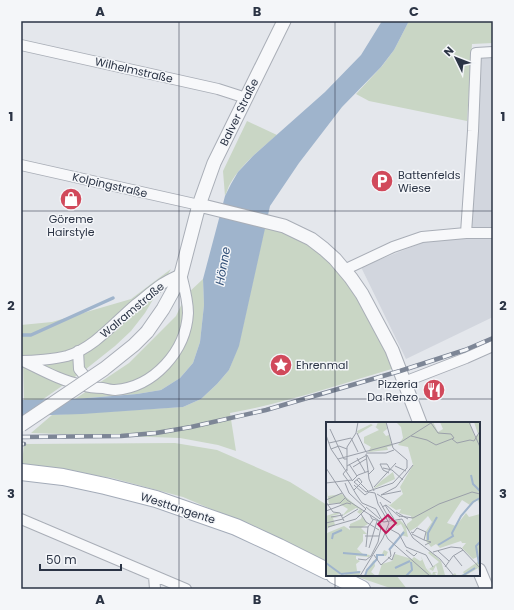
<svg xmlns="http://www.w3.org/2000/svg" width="514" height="610" font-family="Poppins,sans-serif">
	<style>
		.built { fill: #d2d6de }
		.green { fill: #c9d6c5 }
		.water { fill: #9fb4cc }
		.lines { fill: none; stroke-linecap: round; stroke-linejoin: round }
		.stream { stroke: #9fb4cc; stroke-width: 3.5 }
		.minor-casing { stroke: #a9aeb7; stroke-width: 12 }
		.tertiary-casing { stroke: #a9aeb7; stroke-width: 15 }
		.primary-casing { stroke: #a3abb8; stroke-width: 18 }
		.minor { stroke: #f7f8fa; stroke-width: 10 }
		.tertiary { stroke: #f7f8fa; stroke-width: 13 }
		.primary { stroke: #fff; stroke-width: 16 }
		.rail-casing { stroke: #7d8696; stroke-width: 4.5 }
		.rail { stroke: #f4f6f9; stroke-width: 3; stroke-dasharray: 9; stroke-linecap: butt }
		.tertiary-bridge-casing { stroke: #a9aeb7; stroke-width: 15; stroke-linecap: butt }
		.tertiary-bridge { stroke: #f7f8fa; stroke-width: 13 }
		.grid { fill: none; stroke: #2b3445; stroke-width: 1; stroke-opacity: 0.55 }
		.labels { text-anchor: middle; stroke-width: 3; stroke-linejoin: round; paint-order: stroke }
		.street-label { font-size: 11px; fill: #2b3445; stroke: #f4f6f9 }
		.poi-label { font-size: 11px; fill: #2b3445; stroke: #f4f6f9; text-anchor: start }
		.water-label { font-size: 12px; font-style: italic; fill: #34527a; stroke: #f4f6f9 }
		.inset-river { fill: none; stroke: #9fb4cc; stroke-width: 2 }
		.inset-road { fill: none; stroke: #9a9fa9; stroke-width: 1 }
		.view { fill: #c2185b; fill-opacity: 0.15; stroke: #c2185b; stroke-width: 2 }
		.inset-edge { fill: none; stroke: #2b3445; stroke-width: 2 }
		.neatline { fill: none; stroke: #2b3445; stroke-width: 1.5 }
		.grid-label { font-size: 13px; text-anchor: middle; font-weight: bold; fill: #2b3445 }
	</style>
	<rect width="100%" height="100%" fill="#e4e7ec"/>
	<!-- built -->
	<path class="built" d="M493,54V317L406,359L361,267L424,242L468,237L478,55Z"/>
	<!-- green -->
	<path class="green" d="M409,21H493V43L472,44L467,121L369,101L356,94L382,66L394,50Z
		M247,121L277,135C261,149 241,164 230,184C228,187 227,192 225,196L223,171Z
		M265,226L307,241L347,280L395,368C341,384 286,403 230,413L236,451L218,445L180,438L31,433L52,415L183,407L201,399L217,384L229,370L239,344Z
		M171,269L145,313L131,331L115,346L86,369L42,400H24L23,362L21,361V325L52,322L131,299Z
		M203,279L204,305L200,342L193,363L180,378L161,390L137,394L75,399L129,363L176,316L186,295Z
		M175,443L217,450L290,482L327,505V563L239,521L183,497L112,478L22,464L24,444Z
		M352,575H396L407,589H393Z"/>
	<!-- water -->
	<path class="water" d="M382,21H409L394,50L381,67L342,107L299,163L270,206L239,346L229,370L217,384L201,399L183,407L82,414L21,416V400L75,399L137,394L161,390L180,378L193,363L200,342L204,305L203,279L225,196L231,184L238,172L253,156L325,92L361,55Z"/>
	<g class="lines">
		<!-- stream -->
		<path class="stream" d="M21,335H31L113,298"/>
		<!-- minor casing -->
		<g class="minor-casing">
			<path id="minor" d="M21,45L218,89L246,98
				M21,165L199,205
				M466,233L473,131L476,53L493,52
				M344,270L393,247L422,237L466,233H493
				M78,351L79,369L92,385
				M21,361C34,361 55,359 67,356C94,348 115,322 135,305C144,298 153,290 162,284C168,280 175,277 181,274C184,286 188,300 188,313C186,351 154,387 115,390C111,390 107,389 103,388C96,388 88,387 82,385C61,381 42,370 23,361
				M404,382L466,358L493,346
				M21,519L186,589
				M154,576L155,589"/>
		</g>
		<!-- tertiary casing -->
		<g class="tertiary-casing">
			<path id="tertiary" d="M199,205L284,226L311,239L324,249L335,259L351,278L362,294L392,350L420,423
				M147,332L163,309L174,289L181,274L199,205L214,163L284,21
				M479,570L487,589"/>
		</g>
		<!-- primary casing -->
		<g class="primary-casing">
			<path id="primary" d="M21,472L63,477L105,486L156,499L236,527L279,547L327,571
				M334,575L362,589"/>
		</g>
		<!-- minor -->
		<use href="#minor" class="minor"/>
		<!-- tertiary -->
		<use href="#tertiary" class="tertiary"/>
		<!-- primary -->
		<use href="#primary" class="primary"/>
		<!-- rail casing -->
		<g class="rail-casing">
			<path id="rail" d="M21,437L121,436L156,433L191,427L266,410L400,371L465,350L493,338
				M21,444H24"/>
		</g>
		<!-- rail -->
		<use href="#rail" class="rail"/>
		<!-- tertiary-bridge casing -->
		<g class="tertiary-bridge-casing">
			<path id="tertiary-bridge" d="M21,425L104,369L134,345L147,332"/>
		</g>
		<!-- tertiary-bridge -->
		<use href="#tertiary-bridge" class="tertiary-bridge"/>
	</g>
	<!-- grid -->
	<path class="grid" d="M179,21V589M335,21V423M21,211H493M21,399H493M335,575V589"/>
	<!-- icons -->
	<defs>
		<g id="parking-disc" transform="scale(1.15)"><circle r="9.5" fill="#d1495b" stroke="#f4f6f9"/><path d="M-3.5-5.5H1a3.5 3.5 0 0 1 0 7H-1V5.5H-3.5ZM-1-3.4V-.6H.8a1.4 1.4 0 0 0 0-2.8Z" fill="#fff"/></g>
		<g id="shop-disc" transform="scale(1.15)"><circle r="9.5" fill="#d1495b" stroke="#f4f6f9"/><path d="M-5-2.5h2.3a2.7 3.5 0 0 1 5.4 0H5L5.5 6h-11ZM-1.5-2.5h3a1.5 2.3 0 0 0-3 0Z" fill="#fff"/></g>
		<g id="sight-disc" transform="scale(1.15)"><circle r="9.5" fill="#d1495b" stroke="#f4f6f9"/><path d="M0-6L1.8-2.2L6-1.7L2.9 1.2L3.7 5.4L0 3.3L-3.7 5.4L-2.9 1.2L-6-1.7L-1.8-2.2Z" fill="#fff"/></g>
		<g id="restaurant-disc" transform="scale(1.15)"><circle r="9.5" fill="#d1495b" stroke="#f4f6f9"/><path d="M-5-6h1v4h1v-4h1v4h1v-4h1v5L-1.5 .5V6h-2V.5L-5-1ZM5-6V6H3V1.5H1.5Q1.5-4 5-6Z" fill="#fff"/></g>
	</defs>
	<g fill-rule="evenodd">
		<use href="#parking-disc" x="382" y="181"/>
		<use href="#shop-disc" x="71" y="199"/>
		<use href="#sight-disc" x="281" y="365"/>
		<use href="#restaurant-disc" x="434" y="390"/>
	</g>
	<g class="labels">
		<!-- street labels -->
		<g class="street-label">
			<text transform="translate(134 70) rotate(13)" y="4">Wilhelmstraße</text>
			<text transform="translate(239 112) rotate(-64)" y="4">Balver Straße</text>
			<text transform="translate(110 185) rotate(13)" y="4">Kolpingstraße</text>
			<text transform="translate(132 310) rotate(-40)" y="4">Walramstraße</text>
			<text transform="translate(178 508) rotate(18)" y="4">Westtangente</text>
		</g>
		<!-- poi labels -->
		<g class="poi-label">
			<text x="398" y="179">Battenfelds<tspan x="398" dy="13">Wiese</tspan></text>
			<text x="71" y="223" text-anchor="middle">Göreme<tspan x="71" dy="13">Hairstyle</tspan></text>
			<text x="296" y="369">Ehrenmal</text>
			<text x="418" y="388" text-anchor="end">Pizzeria<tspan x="418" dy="13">Da Renzo</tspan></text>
		</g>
		<!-- water labels -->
		<g class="water-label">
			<text transform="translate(223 266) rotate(-80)" y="4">Hönne</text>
		</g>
	</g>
	<!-- overview -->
	<g transform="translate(326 422)">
		<rect width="154" height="154" fill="#e4e7ec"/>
		<path d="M52,0H60L61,7L57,10L60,14L63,13L66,24L61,25L62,28L42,30L45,25L38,21V15L53,8L47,3L32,12L31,9L45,2L50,5ZM70,0H107L112,10L117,7L114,0H147L144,2L149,15L152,12L148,0H154V85L152,78L144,83L136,78L121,101L130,104L140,91L143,95L154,92V152L152,146L139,154H129L126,153L129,151L131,154L138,152L137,150L153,139L151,135L147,137L136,126L140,121H136L135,119L114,126L110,122L105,125L100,119V109L106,100L102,94L91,105L84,109L80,106L82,115L75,113L78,108L75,102L71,104L66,100L74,98L81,105V102L86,98L85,94L73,91L75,87L70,88L61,82L64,83L77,72L74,65L87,43L82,25L72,23L77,16L75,5ZM67,50L69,57L47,67L55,59ZM0,65L2,74L16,72L37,89L34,92L31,90L34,87L30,86L18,93L16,94L22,87L12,81L3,82ZM12,90L13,92L5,94L13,95L7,96L9,103L2,106L1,111L18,104L24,108V102L35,97L36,94L42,102L35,106L41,112H37V119L31,127L37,132L44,133L43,135L30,134V137L34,139L30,142L31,149H35L33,154H20L19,152L0,154V94ZM58,128L62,130L60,134L51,133V137L48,138L49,144L45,150L50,154H38L47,139L51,136V133L56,132ZM104,129L115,139L119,153L123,154H111L112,150L109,151L110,153L108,154H52L56,142L66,139L69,132L86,137L88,135L94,139L96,138L95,134L100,146L105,152L100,143L103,141L100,143L106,153L107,150H112L110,143L107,149L103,147L113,140L102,131Z" fill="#c9d6c5"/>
		<path class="inset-river" d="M145,53L147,62L154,69M6,117L7,112L16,108M102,118V111L111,95M112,123L127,114L126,111L135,94L147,80L154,76M63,128L78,110M17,131L41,133M0,141L15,152M153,142L150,124L154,120M69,146L84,139M15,152L34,150M39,154L41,148L51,137V133H58M80,154L86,148L85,140M136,154L149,146"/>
		<path class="inset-road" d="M143,0L154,25M4,7L18,37H21M31,11L40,30M0,13L5,27L26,58L0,61M126,17L131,21L144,18L148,19L154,9M3,21L25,16L32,30M5,27L13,24L21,27M40,31H60L68,28M40,32L43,57L48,69M31,36L39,50M12,37L75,20L105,1L112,11L125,12L128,16L110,23L101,18L85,14M23,42L31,54M21,44L41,33L48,47L42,53M69,44L80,49M27,45L40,37M0,46L21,78L52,98L62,117L104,154M57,46L66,48L77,58M21,47L17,52L23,60M21,49V25L30,11L32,0M63,51L57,48L54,42H61L64,47M31,58L42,69M26,59L32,53L43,49M23,60L30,72M28,60L40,70M28,63L39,73M48,65L70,41M28,68L36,60L33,56L28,60M40,70L67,61L81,46V38L67,26L60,0M30,72L36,81L50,87L57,100M51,72L65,81M39,73L43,70L49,71L52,82L63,101L57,116M55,73L70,65L87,43M55,73L75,69M0,78L16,71M0,80L7,90L14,91L18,99M54,80L64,98M0,83L14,81L19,76M59,83L68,97M40,85L54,97M56,85L60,83L74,95M0,89L21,81L25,82M70,90L82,97M35,92L40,100L53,108M44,93L46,97L58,100L76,97L87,116L114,137L128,154M73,94L87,96L113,82L146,70L154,72M5,95L17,93M17,96L32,87M0,101L17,97M2,105L30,97L40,87L23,71L19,61M23,105H42M62,106L73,112L80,125L100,133M85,110L87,111L91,106L100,110L98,118L105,120L99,123M86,112L98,118M39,114H53M40,125L42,105L47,98M43,126L51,99M80,128L88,134L91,131M112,129L123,139M107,130L125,125L135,126L154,146M48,133L55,143L65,134L64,128M100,133L107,145M128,134L136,144M62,135L66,138L69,130M32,137L40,138L45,134L52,120L55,105M119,145L127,134L137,128M34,154L57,116"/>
		<path class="view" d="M62,93L70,101L60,111L52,102Z"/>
		<rect width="154" height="154" class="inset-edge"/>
	</g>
	<!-- border -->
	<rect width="514" height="610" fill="none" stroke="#f4f6f9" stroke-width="44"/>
	<!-- north arrow -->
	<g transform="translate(456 58) rotate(313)" stroke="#f4f6f9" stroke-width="3" paint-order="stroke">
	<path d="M0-3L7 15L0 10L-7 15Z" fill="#2b3445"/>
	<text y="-6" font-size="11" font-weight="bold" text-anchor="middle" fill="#2b3445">N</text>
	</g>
	<!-- scale -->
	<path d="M40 564v6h81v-6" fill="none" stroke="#2b3445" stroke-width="2"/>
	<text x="46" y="564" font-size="12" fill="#2b3445" stroke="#f4f6f9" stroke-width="3" paint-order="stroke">50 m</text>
	<rect x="22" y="22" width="470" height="566" class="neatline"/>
	<g class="grid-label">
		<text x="100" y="16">A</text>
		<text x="257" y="16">B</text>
		<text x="414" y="16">C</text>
		<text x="11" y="121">1</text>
		<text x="503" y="121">1</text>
		<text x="11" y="310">2</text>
		<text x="503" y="310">2</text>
		<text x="11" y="498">3</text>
		<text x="503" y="498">3</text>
		<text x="100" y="604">A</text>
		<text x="257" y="604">B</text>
		<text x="414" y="604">C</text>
	</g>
</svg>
